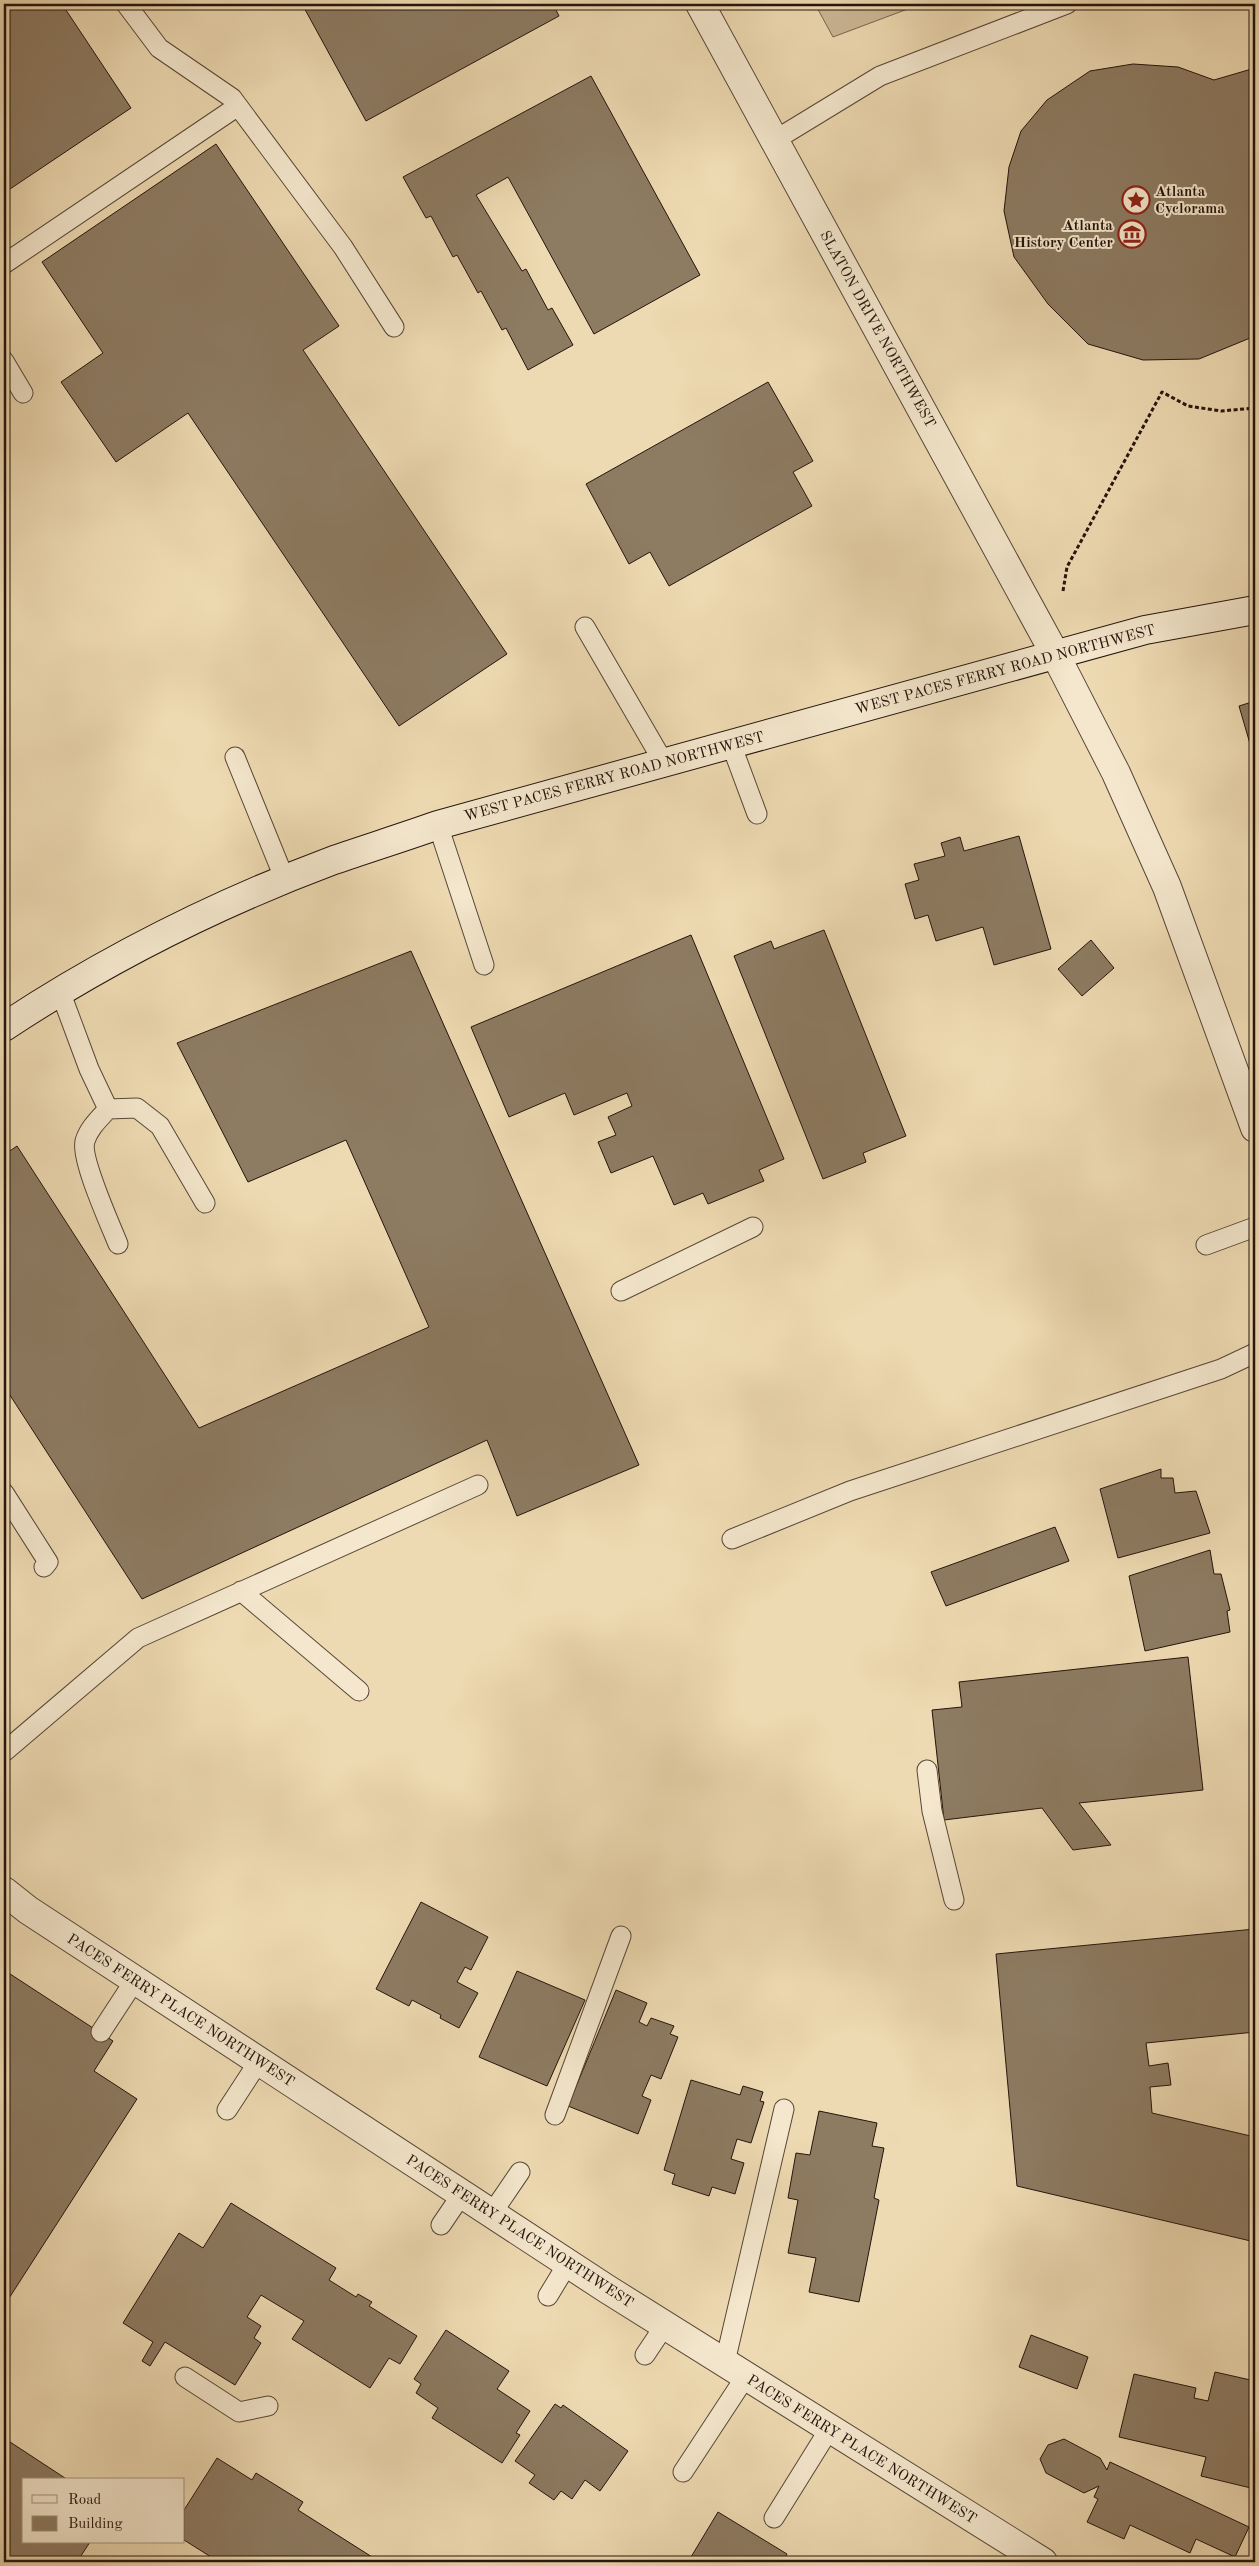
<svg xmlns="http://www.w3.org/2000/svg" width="1259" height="2566" font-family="'Old Standard TT',serif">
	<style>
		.green { fill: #ccb896; stroke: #786651 }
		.building { fill: #8d7b62; stroke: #24140c }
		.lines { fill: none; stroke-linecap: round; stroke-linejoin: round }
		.service-casing { stroke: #564636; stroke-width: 21 }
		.minor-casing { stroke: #564636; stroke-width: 30 }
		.secondary-casing { stroke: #24140c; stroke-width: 30 }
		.path { stroke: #24140c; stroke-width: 3; stroke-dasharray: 4 2.5; stroke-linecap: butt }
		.service { stroke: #f4e7cd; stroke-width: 19 }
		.minor { stroke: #f4e7cd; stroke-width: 28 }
		.secondary { stroke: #f4e7cd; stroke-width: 28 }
		.labels { text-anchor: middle; stroke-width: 4; stroke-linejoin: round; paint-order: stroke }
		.poi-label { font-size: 15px; font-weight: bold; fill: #24140c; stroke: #f4e7cd; text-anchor: start }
		.street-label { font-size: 15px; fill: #24140c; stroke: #f4e7cd }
	</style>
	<rect width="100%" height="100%" fill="#eedab2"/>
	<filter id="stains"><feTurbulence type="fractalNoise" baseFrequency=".004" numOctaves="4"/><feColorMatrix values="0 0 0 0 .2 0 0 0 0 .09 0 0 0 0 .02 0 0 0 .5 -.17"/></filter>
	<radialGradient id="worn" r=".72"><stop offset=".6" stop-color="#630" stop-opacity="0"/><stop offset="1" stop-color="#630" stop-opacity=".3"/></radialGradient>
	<!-- green -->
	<path class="green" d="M815,4H921L833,37Z"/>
	<!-- building -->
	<path class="building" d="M4,4H62L131,108L4,193Z
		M302,4H553L559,16L366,121Z
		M1133,64L1178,67L1214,80L1255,68V336L1199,359L1143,360L1088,344L1048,304L1014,257L1004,211L1009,167L1021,131L1047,100L1090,71Z
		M591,76L700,275L594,334L508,177L476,195L522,271L526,269L548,310L552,308L573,345L528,370L506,328L502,330L481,291L478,293L457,255L453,257L431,216L426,218L403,177Z
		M216,144L339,326L303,350L507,654L399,726L188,413L116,462L61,382L103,353L42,262Z
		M768,382L813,461L793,472L812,506L669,586L650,552L629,564L586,484Z
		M1255,701V761L1239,706Z
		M1019,836L1051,949L994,965L983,927L936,941L928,915L915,919L905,884L919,880L914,864L945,856L941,843L960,837L964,851Z
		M824,930L906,1136L863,1153L866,1162L823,1179L734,956L771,941L774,949Z
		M691,935L784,1159L759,1170L764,1181L708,1204L703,1193L674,1205L653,1156L611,1173L598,1142L616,1135L608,1117L632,1106L627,1093L574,1115L565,1093L509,1117L471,1027Z
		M1091,940L1114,968L1082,996L1058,969Z
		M411,951L639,1465L517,1516L487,1440L142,1599L4,1386V1155L17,1146L199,1428L429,1327L346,1140L248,1182L177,1043Z
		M1161,1469V1478H1173L1175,1493L1196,1491L1210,1533L1118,1558L1100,1489Z
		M1055,1527L1069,1561L946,1606L931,1572Z
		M1210,1550L1214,1574H1221L1230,1610L1227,1611L1230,1632L1145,1651L1129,1576Z
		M1188,1657L1203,1790L1079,1803L1111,1845L1073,1850L1042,1808L944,1820L932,1710L962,1707L959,1682Z
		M421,1902L488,1937L471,1970L465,1967L457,1982L478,1993L459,2028L440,2018L441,2015L412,2000L409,2006L376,1989Z
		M1255,1929V2032L1146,2043L1149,2066L1168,2063L1171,2085L1150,2087L1152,2113L1255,2137V2242L1017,2186L996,1954Z
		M4,1970L113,2041L94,2071L137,2099L4,2306Z
		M517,1971L585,2000L547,2086L479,2057Z
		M616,1990L647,2003L639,2022L647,2026L651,2018L674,2026L670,2034L678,2037L661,2079L651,2075L642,2096L651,2100L638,2134L568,2106Z
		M691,2080L740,2095L743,2086L763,2092L760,2101L764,2102L751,2143L737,2139L731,2159L744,2163L735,2194L712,2187L709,2196L672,2184L675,2174L664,2170Z
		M819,2111L877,2123L872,2146L884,2148L874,2198L879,2200L859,2302L809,2292L816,2258L788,2253L798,2200L788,2198L796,2153L810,2155Z
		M231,2203L336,2268L329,2280L356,2297L358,2294L372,2302L369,2306L417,2336L400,2364L389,2358L370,2388L292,2339L304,2321L261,2295L247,2317L261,2326L254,2338L261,2343L235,2385L165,2342L150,2366L142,2361L153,2342L123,2323L179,2233L203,2248Z
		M446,2330L509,2371L497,2389L530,2411L516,2433L520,2435L502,2463L432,2418L438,2408L416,2393L421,2384L414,2379Z
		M1031,2335L1088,2357L1077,2389L1019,2367Z
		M1215,2372L1255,2381V2489L1201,2476L1206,2457L1119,2437L1134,2374L1196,2388L1194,2398L1208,2401Z
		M555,2404L561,2408L563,2405L628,2451L600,2491L585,2480L572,2499L561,2491L554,2500L529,2483L535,2475L515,2461Z
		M4,2438L68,2480H24V2542H90L77,2562H11L4,2557Z
		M1064,2439L1100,2458L1107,2470L1110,2462L1249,2527L1235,2557L1196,2539L1190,2553L1130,2525L1124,2539L1087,2522L1098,2499L1094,2497L1099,2486L1084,2493L1046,2473L1040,2459L1048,2445Z
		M217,2458L252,2480L256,2473L303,2502L298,2510L380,2562H219L184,2540V2510Z
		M718,2512L787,2554L782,2562H688Z"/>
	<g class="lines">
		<!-- service casing -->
		<g class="service-casing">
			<path id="service" d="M126,4L159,48L232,98L343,247L394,327
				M775,140L880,76L1067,4
				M4,264L238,106
				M4,361L23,393
				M585,627L664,763
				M731,744L757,814
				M235,757L285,880
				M438,825L484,965
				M60,991L89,1069L108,1109C99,1119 89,1128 85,1141C80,1158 110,1224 118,1244
				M108,1109L137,1108L160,1126L205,1203
				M1206,1245L1255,1227
				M621,1291L753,1227
				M4,1493L48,1562L44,1567
				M732,1539L850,1491L1221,1369L1255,1353
				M241,1591L359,1691
				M4,1752L138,1638L478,1485
				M927,1770L932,1811L954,1900
				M101,2032L135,1980
				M227,2110L259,2061
				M555,2115L621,1936
				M492,2213L520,2172
				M441,2225L462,2194
				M548,2296L568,2263
				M645,2355L665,2325
				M725,2362L784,2109
				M185,2377L239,2412L268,2406
				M683,2472L746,2376
				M774,2518L830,2428"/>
		</g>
		<!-- minor casing -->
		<g class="minor-casing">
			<path id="minor" d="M700,4L1055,654L1116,773L1167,887L1255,1128
				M4,1891L28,1910L607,2289L1043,2562"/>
		</g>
		<!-- secondary casing -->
		<g class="secondary-casing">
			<path id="secondary" d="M4,1027C107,959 219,903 334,860C369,848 404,837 438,825L1145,630L1255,610"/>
		</g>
		<!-- path -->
		<path class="path" d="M1063,591L1067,567L1162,392L1188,406L1221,411L1255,408"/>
		<!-- service -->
		<use href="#service" class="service"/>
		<!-- minor -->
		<use href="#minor" class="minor"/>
		<!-- secondary -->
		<use href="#secondary" class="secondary"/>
	</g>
	<!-- icons -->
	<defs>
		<g id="sight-ring" transform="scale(1.4375)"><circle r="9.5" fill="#f4e7cd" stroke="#8f2418" stroke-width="1.5"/><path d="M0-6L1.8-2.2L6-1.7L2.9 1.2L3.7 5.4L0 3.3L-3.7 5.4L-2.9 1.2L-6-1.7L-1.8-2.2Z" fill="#8f2418"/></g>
		<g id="museum-ring" transform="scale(1.4375)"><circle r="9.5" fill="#f4e7cd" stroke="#8f2418" stroke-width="1.5"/><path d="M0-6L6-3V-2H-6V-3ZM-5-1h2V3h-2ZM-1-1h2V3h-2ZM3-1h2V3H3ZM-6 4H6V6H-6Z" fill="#8f2418"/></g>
	</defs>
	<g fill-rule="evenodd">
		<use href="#sight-ring" x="1136" y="200"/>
		<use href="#museum-ring" x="1132" y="234"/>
	</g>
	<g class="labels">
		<!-- poi labels -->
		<g class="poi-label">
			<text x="1155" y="196">Atlanta<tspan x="1155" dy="17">Cyclorama</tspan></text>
			<text x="1113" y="230" text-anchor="end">Atlanta<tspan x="1113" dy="17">History Center</tspan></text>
		</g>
		<!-- street labels -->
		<g class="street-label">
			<text transform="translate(878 329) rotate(61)" y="5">SLATON DRIVE NORTHWEST</text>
			<text transform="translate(1005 669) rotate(-15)" y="5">WEST PACES FERRY ROAD NORTHWEST</text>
			<text transform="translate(614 776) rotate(-15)" y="5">WEST PACES FERRY ROAD NORTHWEST</text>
			<text transform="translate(181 2010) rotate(33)" y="5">PACES FERRY PLACE NORTHWEST</text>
			<text transform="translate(520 2231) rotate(33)" y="5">PACES FERRY PLACE NORTHWEST</text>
			<text transform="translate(862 2449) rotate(32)" y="5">PACES FERRY PLACE NORTHWEST</text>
		</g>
	</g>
	<!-- margin -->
	<rect width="1259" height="2566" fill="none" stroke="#eedab2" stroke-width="20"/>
	<rect x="5" y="5" width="1249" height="2556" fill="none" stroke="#24140c" stroke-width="2.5"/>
	<rect x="10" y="10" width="1239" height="2546" fill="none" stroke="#24140c"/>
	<!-- legend -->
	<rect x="22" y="2478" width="162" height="65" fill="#f4e7cd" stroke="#a19380"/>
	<rect x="32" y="2495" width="25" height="8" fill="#f4e7cd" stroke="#a19380"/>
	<text x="68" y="2504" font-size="15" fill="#24140c">Road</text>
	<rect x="32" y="2516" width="25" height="15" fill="#8d7b62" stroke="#a19380"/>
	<text x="68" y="2528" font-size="15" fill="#24140c">Building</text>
	<rect width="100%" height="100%" filter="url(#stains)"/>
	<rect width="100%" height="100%" fill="url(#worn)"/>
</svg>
